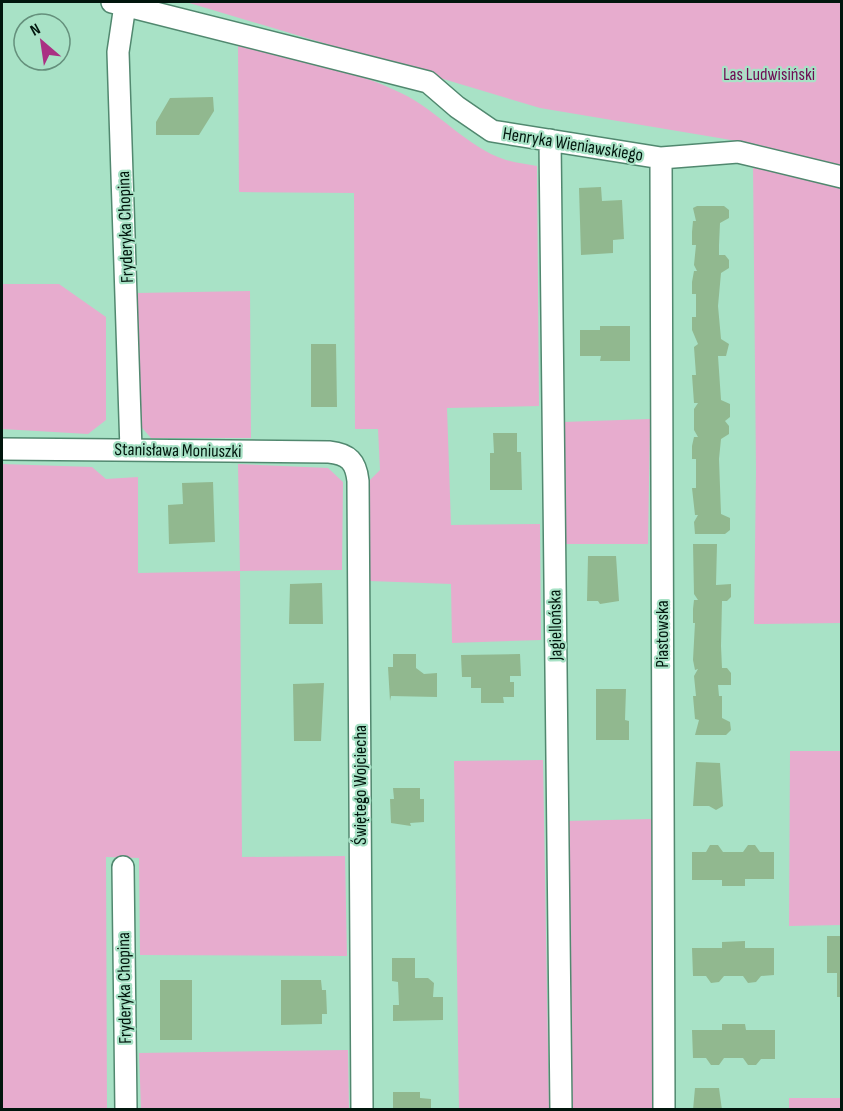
<svg xmlns="http://www.w3.org/2000/svg" width="843" height="1111" font-family="'Sofia Sans Condensed',sans-serif">
	<style>
		.green { fill: #e7acce }
		.building { fill: #91b88f }
		.lines { fill: none; stroke-linecap: round; stroke-linejoin: round }
		.minor-casing { stroke: #51886f; stroke-width: 24 }
		.minor { stroke: #fff; stroke-width: 21 }
		.labels { text-anchor: middle; stroke-width: 4.5; stroke-linejoin: round; paint-order: stroke }
		.park-label { font-size: 18px; fill: #6e0b52; stroke: #a8e2c6 }
		.street-label { font-size: 18px; fill: #01160d; stroke: #a8e2c6 }
	</style>
	<rect width="100%" height="100%" fill="#a8e2c6"/>
	<!-- green -->
	<path class="green" d="M186,2H841V168L755,144L540,108Z
		M238,44C293,58 350,68 401,93C439,111 466,147 506,160C516,163 527,164 537,166L539,406L447,408L451,525L540,524L541,640L452,643L451,584L370,581L369,481L380,470L378,429H355L354,193L239,192Z
		M753,163L841,189V623L754,624L756,471Z
		M2,284H59L106,317V420L88,434L2,429Z
		M250,291L251,438H151L137,422V293Z
		M650,419L648,544H564L563,422Z
		M2,464L92,467L106,479L138,477V573L240,571L238,464L328,468L343,482L342,570L240,571L242,857L345,856L347,956L140,955L139,858L106,857L107,1109L2,1110Z
		M790,751H841V925L789,926Z
		M543,760L549,1109H459L454,761Z
		M652,819L653,1109H571L567,821Z
		M348,1050L349,1109H141L139,1053Z
		M789,1098H841V1109H789Z"/>
	<!-- building -->
	<path class="building" d="M213,97L214,111L199,135H156V122L170,98Z
		M601,187L602,201L622,200L624,239L613,240V253L581,255L579,188Z
		M697,206H724L729,210V218L720,223L719,245V255H725L729,260V268L721,273L718,306L721,339L729,344L726,356H718L721,400L730,404V417L725,421L729,426V434L721,439L719,459L721,514L730,518V530L725,534H695L694,522L698,515H695L692,488H696V459H692V446L694,437H698L694,430V409L698,403H694L692,375H696L694,347L698,344L692,330V317H696V294H692V282L694,271H697L694,265L696,245H692V232L693,221H696L693,208Z
		M600,326H630V361H600L601,356H580V330H600Z
		M311,344H336L337,407H311Z
		M493,433H517V452H521L522,490H490V453H494Z
		M213,482L215,542L169,544L168,505L183,504L182,483Z
		M693,544H717L716,585L731,584V597L727,601H722L721,646L722,668H727L731,673V685H718L719,696H722V718L730,722L731,730L726,735H695L699,720L695,719L693,696H696L694,676L698,669L695,670L693,660L695,623H693V609L694,600H698L694,594Z
		M588,556H616L619,601L600,604L598,601H587Z
		M322,583L323,624H289L290,584Z
		M393,654H416V668L424,674L437,673V697L391,696L390,701L388,667H393Z
		M520,654L521,676H510V682H514V697H503L504,703H481V688H471V677H462L461,655Z
		M324,683L321,741H294L293,684Z
		M596,689H626L625,720L629,721V740H596Z
		M696,762L720,763L723,806L716,810L709,806H693Z
		M393,788H420V799H424V822L410,823L411,826L391,823L390,799H394Z
		M710,845H718L723,852H743L748,845H755L760,852H774V879H745V886H722V880H692V852H706Z
		M827,936H842V997H837V973H827Z
		M745,941V948H774V975L761,976L756,982L748,983L743,976H724L719,982L711,983L706,976H693L692,948H722V942Z
		M392,958H415V978H428L434,983L433,997H443V1020L393,1021V1005H399L398,982L392,981Z
		M160,980H192V1040H160Z
		M281,980H321L322,990H326L327,1014H322V1024L281,1025Z
		M722,1024H745L746,1030H775V1059H761L756,1065H748L743,1058H724L719,1065H711L706,1058H693L692,1030H722Z
		M695,1088H719L722,1110H693Z
		M393,1092H420V1098L431,1099V1110H393Z"/>
	<g class="lines">
		<!-- minor casing -->
		<g class="minor-casing">
			<path id="minor" d="M112,2L428,82L457,107L492,131L661,158L738,152L842,177
				M125,5L118,52L131,450
				M550,140L561,1110
				M661,158L664,1110
				M2,449L329,452C349,454 356,462 358,481L362,1110
				M123,867L126,1110"/>
		</g>
		<!-- minor -->
		<use href="#minor" class="minor"/>
	</g>
	<g class="labels">
		<!-- park labels -->
		<g class="park-label">
			<text x="769" y="80">Las Ludwisiński</text>
		</g>
		<!-- street labels -->
		<g class="street-label">
			<text transform="translate(573 144) rotate(9)" y="6">Henryka Wieniawskiego</text>
			<text transform="translate(125 227) rotate(-92)" y="6">Fryderyka Chopina</text>
			<text transform="translate(178 450) rotate(1)" y="6">Stanisława Moniuszki</text>
			<text transform="translate(555 625) rotate(-91)" y="6">Jagiellońska</text>
			<text transform="translate(662 634) rotate(-90)" y="6">Piastowska</text>
			<text transform="translate(360 785) rotate(-90)" y="6">Świętego Wojciecha</text>
			<text transform="translate(124 988) rotate(-91)" y="6">Fryderyka Chopina</text>
		</g>
	</g>
	<!-- border -->
	<rect width="843" height="1111" fill="none" stroke="#01160d" stroke-width="6"/>
	<!-- north arrow -->
	<g transform="translate(42 42) rotate(331)"><circle r="28" fill="#a8e2c6" stroke="#65907c" stroke-width="1.5"/>
	<path d="M0-4.5L10 22L0 15L-10 22Z" fill="#aa3083"/>
	<text y="-9" font-size="16" font-weight="bold" text-anchor="middle" fill="#01160d">N</text>
	</g>
</svg>
